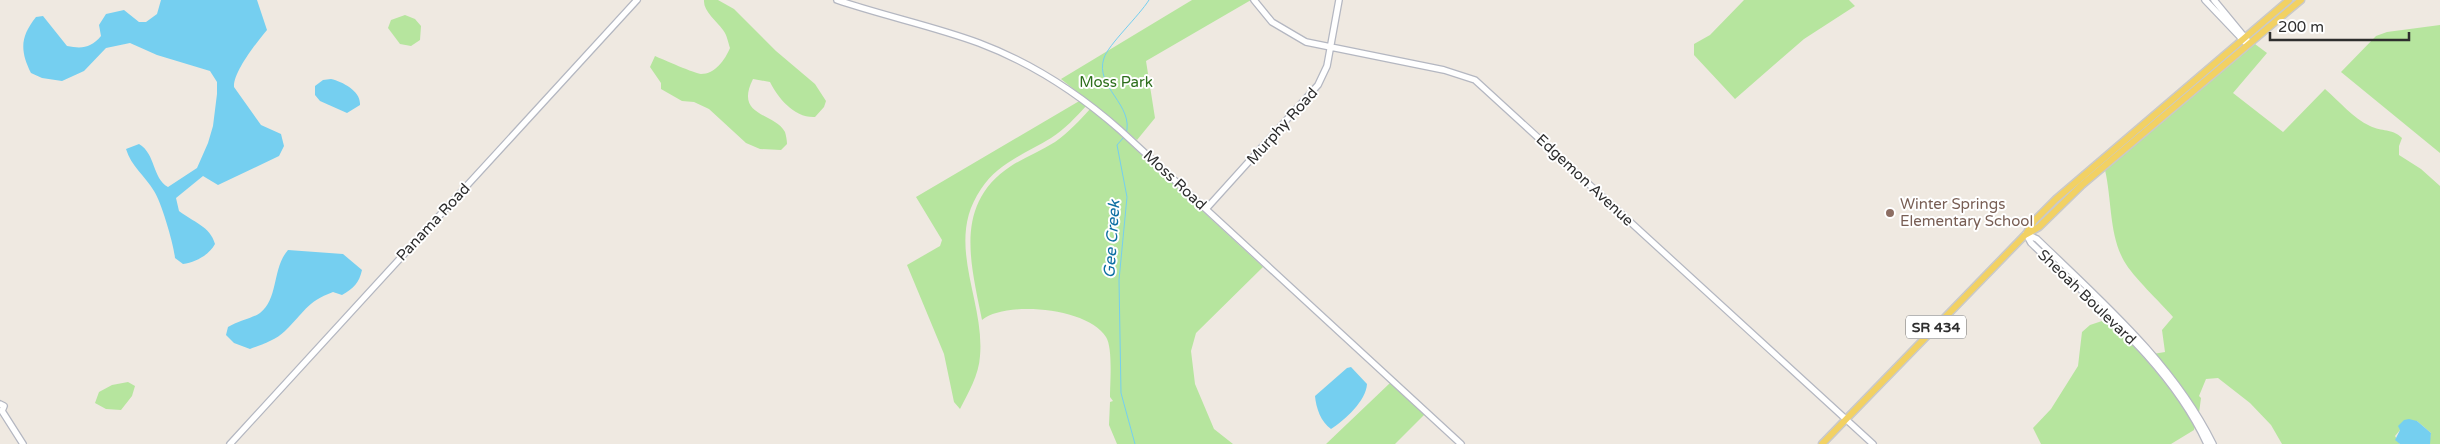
<svg xmlns="http://www.w3.org/2000/svg" width="2440" height="444" font-family="'Varela Round',sans-serif">
	<style>
		.green { fill: #b6e59e }
		.water { fill: #75cff0 }
		.lines { fill: none; stroke-linecap: round; stroke-linejoin: round }
		.stream { stroke: #75cff0; stroke-width: 1 }
		.secondary-casing { stroke: #b4b7c1; stroke-width: 8 }
		.primary-casing { stroke: #c9c9c9; stroke-width: 9 }
		.secondary { stroke: #fff; stroke-width: 5.5 }
		.primary { stroke: #f2d163; stroke-width: 6 }
		.education-dot { fill: #8d6e63; stroke: #fff; stroke-width: 2 }
		.labels { text-anchor: middle; stroke-width: 4; stroke-linejoin: round; paint-order: stroke }
		.shield { fill: #fff; stroke: #6d6d6d; stroke-width: 1 }
		.shield-label { font-size: 14px; font-weight: bold; fill: #2e2e2e }
		.park-label { font-size: 15px; fill: #2c6e1b; stroke: #fff }
		.street-label { font-size: 15px; fill: #2e2e2e; stroke: #fff }
		.education-label { font-size: 15px; fill: #785e54; stroke: #fff; text-anchor: start }
		.water-label { font-size: 16px; font-style: italic; fill: #0d6fa3; stroke: #fff }
	</style>
	<rect width="100%" height="100%" fill="#efe9e1"/>
	<!-- green -->
	<path class="green" d="M704,0H718L734,9L776,51L815,84L826,101L824,107L815,117C794,118 778,98 770,82L753,79C734,117 774,112 785,132C786,135 787,141 787,144L781,150L760,149L746,143L709,109L694,102L682,101L661,89V83L650,67L655,56C662,59 696,74 701,74C715,74 725,60 730,48C728,42 727,35 723,30C717,21 703,11 704,0Z
		M1192,0H1251L1146,61L1155,118L1137,140L1061,79Z
		M1744,0H1849L1855,6L1804,39L1735,99L1694,55V44L1710,35Z
		M405,15L415,19L421,26L420,40L411,46L400,44L388,28L391,20Z
		M2440,25V153L2341,72L2376,36L2387,32Z
		M2255,44L2267,53L2233,93L2283,132L2325,89C2340,102 2353,118 2370,126C2382,132 2392,128 2402,138L2399,146V155L2421,169L2440,186V444H2429L2431,433L2417,421L2400,430L2395,436L2400,444H2282L2271,425L2250,403L2218,378L2206,379L2199,396L2201,398L2199,413L2182,388L2153,354L2165,352L2162,330L2173,317C2160,302 2133,277 2124,261C2109,234 2112,200 2105,170Z
		M1081,100L1087,105C1076,117 1065,129 1051,138C1025,154 998,163 981,189C944,243 985,299 980,356C979,375 968,393 960,409L954,402L944,354L907,265L940,246L942,240L916,197Z
		M1091,108L1263,267L1196,333L1191,351L1195,384L1214,429L1233,444H1117L1109,425L1110,402L1113,401L1110,397C1110,382 1113,348 1106,337C1089,308 1006,300 982,320C971,264 953,204 1011,166C1025,157 1041,151 1055,142C1069,132 1080,120 1091,108Z
		M2102,321L2111,324C2144,355 2171,388 2195,425L2194,430L2171,444H2041L2033,428L2051,409L2078,366L2082,332L2090,325Z
		M128,382L135,386L132,396L121,410L106,409L95,403L99,392L112,385Z
		M1390,383L1425,414L1395,444H1326Z"/>
	<!-- water -->
	<path class="water" d="M161,0H257L267,30C257,42 233,72 234,87L261,125L281,134L284,146L279,156L218,185L203,176L176,198L179,211C193,222 210,226 215,244C209,255 196,262 183,264L175,258C174,245 161,201 154,191C145,176 131,166 126,149L139,144C156,154 152,178 168,187L197,168L208,143L213,126L217,94V82L210,71L157,55L130,43L106,48L84,71L62,81L42,78L31,73C20,51 20,37 36,17L43,16L67,46C82,49 91,48 101,36L99,25L106,14L124,10L139,22H146L157,14Z
		M331,79C343,82 361,91 360,105L347,113L320,101L315,95V86L323,80Z
		M288,250L343,254L362,270C359,283 354,288 342,295L333,292C306,302 304,313 285,331C276,340 261,345 250,349L234,343L226,335L228,327C238,321 253,318 260,313C279,298 272,268 288,250Z
		M1351,367L1367,384C1366,401 1345,420 1331,429C1321,422 1316,408 1315,396L1347,368Z
		M2409,419L2417,421L2431,433L2430,444H2400L2395,440L2400,430L2398,426L2404,420Z"/>
	<g class="lines">
		<!-- stream -->
		<path class="stream" d="M1126,134C1135,105 1094,87 1104,58C1108,45 1139,16 1149,0
			M1124,137L1117,145L1127,197L1119,280L1121,393L1135,444"/>
		<!-- secondary casing -->
		<g class="secondary-casing">
			<path id="secondary" d="M837,0C884,16 933,26 979,43C1032,63 1078,93 1120,130L1461,444
				M1254,0L1272,22L1306,42L1444,70L1475,80L1873,444
				M2205,0L2245,42
				M2214,0L2247,40
				M1206,209L1318,85L1327,66L1339,0
				M2026,234L2037,239C2101,301 2173,363 2213,444
				M2026,234L2031,243C2094,304 2170,363 2207,444
				M0,404L4,406L2,411L23,444
				M230,444L637,0"/>
		</g>
		<!-- primary casing -->
		<g class="primary-casing">
			<path id="primary" d="M2027,234L2039,227L2082,185L2301,0
				M1822,444L2026,234L2034,221L2056,199L2289,0"/>
		</g>
		<!-- secondary -->
		<use href="#secondary" class="secondary"/>
		<!-- primary -->
		<use href="#primary" class="primary"/>
	</g>
	<!-- markers -->
	<circle class="education-dot" cx="1890" cy="213" r="5"/>
	<g class="labels">
		<!-- shield labels -->
		<rect class="shield" x="1906" y="315.5" width="60" height="23" rx="4"/>
		<g class="shield-label">
			<text x="1936" y="332">SR 434</text>
		</g>
		<!-- park labels -->
		<g class="park-label">
			<text x="1116" y="87">Moss Park</text>
		</g>
		<!-- street labels -->
		<g class="street-label">
			<text transform="translate(1282 126) rotate(-48)" y="5">Murphy Road</text>
			<text transform="translate(1175 180) rotate(43)" y="5">Moss Road</text>
			<text transform="translate(1585 180) rotate(43)" y="5">Edgemon Avenue</text>
			<text transform="translate(433 222) rotate(-47)" y="5">Panama Road</text>
			<text transform="translate(2087 297) rotate(44)" y="5">Sheoah Boulevard</text>
		</g>
		<!-- education labels -->
		<g class="education-label">
			<text x="1900" y="209">Winter Springs<tspan x="1900" dy="17">Elementary School</tspan></text>
		</g>
		<!-- water labels -->
		<g class="water-label">
			<text transform="translate(1111 239) rotate(-86)" y="6">Gee Creek</text>
		</g>
	</g>
	<!-- scale -->
	<path d="M2270 32v8h139v-8" fill="none" stroke="#2e2e2e" stroke-width="2.5"/>
	<text x="2278" y="32" font-size="15" fill="#2e2e2e" stroke="#ffffff" stroke-width="4" paint-order="stroke">200 m</text>
</svg>
